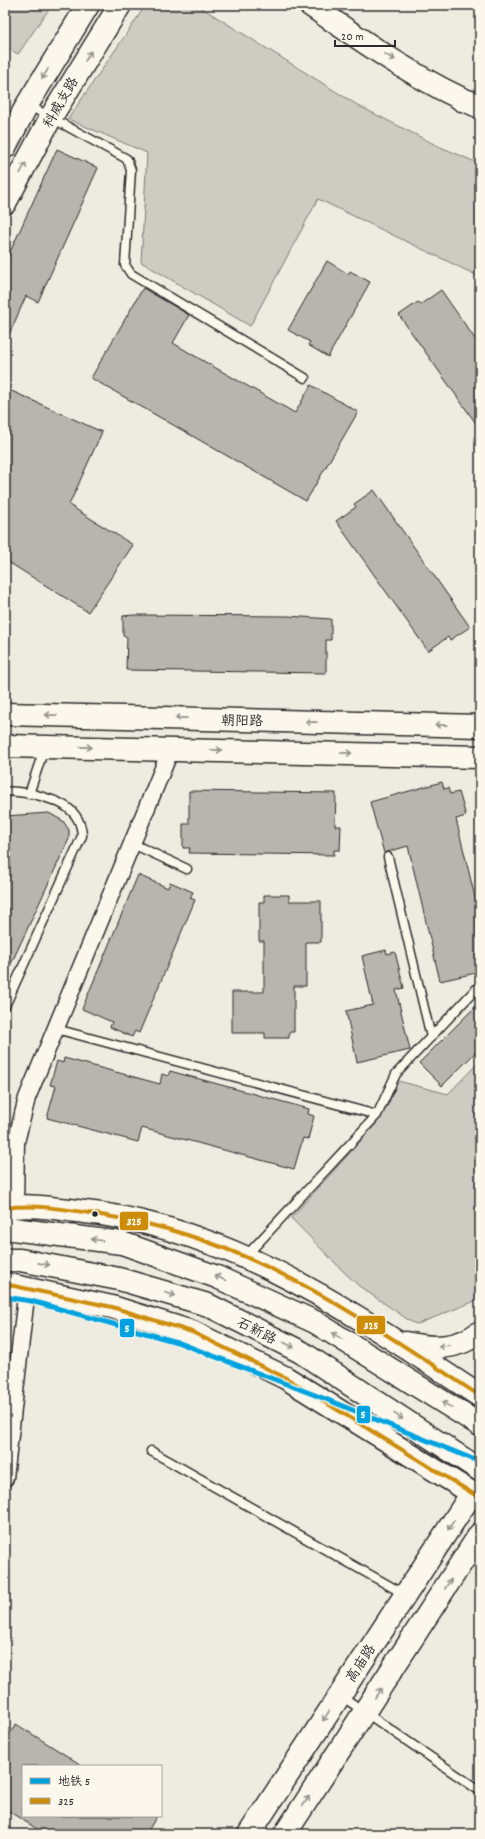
<svg xmlns="http://www.w3.org/2000/svg" width="485" height="1839" font-family="Dekko,'LXGW WenKai TC',sans-serif">
	<style>
		.green { fill: #cecbc2; stroke: #7c7b76 }
		.building { fill: #b8b5ae; stroke: #2b2b2b }
		.lines { fill: none; stroke-linecap: round; stroke-linejoin: round }
		.lane-casing { stroke: #2b2b2b; stroke-width: 11 }
		.street-casing { stroke: #2b2b2b; stroke-width: 19 }
		.secondary-casing { stroke: #2b2b2b; stroke-width: 25 }
		.primary-casing { stroke: #2b2b2b; stroke-width: 25 }
		.highway-casing { stroke: #2b2b2b; stroke-width: 25 }
		.lane { stroke: #fbf7ec; stroke-width: 8 }
		.street { stroke: #fbf7ec; stroke-width: 16 }
		.secondary { stroke: #fbf7ec; stroke-width: 22 }
		.primary { stroke: #fbf7ec; stroke-width: 22 }
		.highway { stroke: #fbf7ec; stroke-width: 22 }
		.bus-1-casing { stroke: #fbf7ec; stroke-width: 7 }
		.bus-1 { stroke: #ce8d09; stroke-width: 4 }
		.metro-1-casing { stroke: #fbf7ec; stroke-width: 8 }
		.metro-1 { stroke: #00a3e0; stroke-width: 5 }
		.oneway { stroke: #93918c }
		.bus-dot { fill: #2b2b2b; stroke: #fbf7ec; stroke-width: 1.5 }
		.labels { text-anchor: middle; stroke-width: 3; stroke-linejoin: round; paint-order: stroke }
		.street-label { font-size: 14px; fill: #2b2b2b; stroke: #fbf7ec }
		.line-badge { stroke: #fbf7ec; stroke-width: 1.5 }
		.badge-label { font-size: 11px; text-anchor: middle; font-weight: bold; fill: #fff }
	</style>
	<rect width="100%" height="100%" fill="#eeebe0"/>
	<filter id="ink" filterUnits="userSpaceOnUse"><feTurbulence type="fractalNoise" baseFrequency=".025" numOctaves="2"/><feDisplacementMap in="SourceGraphic" scale="8" xChannelSelector="R" yChannelSelector="G"/><feConvolveMatrix kernelMatrix="1 2 1 2 8 2 1 2 1" color-interpolation-filters="sRGB"/></filter>
	<g filter="url(#ink)">
		<!-- green -->
		<path class="green" d="M5,5H52L18,54L5,47Z
			M146,5H197L359,106L436,145L480,164V280L476,275L318,199L250,326L141,262L147,153L68,119Z
			M480,1061V1299L418,1324L413,1323L359,1286L344,1272L291,1218L375,1125L388,1105L398,1081L448,1094Z"/>
		<!-- building -->
		<path class="building" d="M57,149L98,168L38,302L26,296L5,344V263Z
			M327,261L348,274L350,271L370,282L328,357L308,345L310,342L288,330Z
			M143,288L189,315L173,343L200,359L295,413L311,385L358,412L306,501L91,378Z
			M441,290L480,346V429L399,315L418,302L421,304Z
			M5,388L102,432L69,505L133,545L88,612L5,560Z
			M374,490L470,627L450,640L448,637L428,651L336,521L356,507L354,504Z
			M134,615L288,616L331,619V640H326V673L126,670L127,637L123,636V616Z
			M442,782L444,789L448,788L450,794L459,792L466,816L456,819L480,918V972L440,981L408,846L384,853L370,802Z
			M189,791L336,793L335,826H341L340,850H334V855L189,853L190,848H183V824H189Z
			M49,813L63,821L69,830V839L5,977V816Z
			M138,875L168,888L170,882L193,892L190,898L195,900L139,1033L135,1031L132,1037L110,1027L112,1022L82,1009Z
			M264,895H289V901H321V942H306V986H294V1032H289V1038H265V1033H232V992H264V941H259V902H264Z
			M386,950L387,954L395,952L404,988L396,990L410,1050L357,1062L346,1011L373,1005L362,956Z
			M480,1002V1048L442,1086L419,1063Z
			M64,1058L160,1084L162,1074L168,1076L170,1071L309,1109L308,1114L314,1116L308,1139L303,1138L294,1169L142,1128L138,1142L47,1118L56,1086L50,1085L57,1061L63,1063Z
			M16,1724L83,1766H23V1816H157L146,1834H45L5,1809V1742Z"/>
		<g class="lines">
			<!-- lane casing -->
			<g class="lane-casing">
				<path id="lane" d="M28,105L127,159L131,170L125,265L131,274L305,378
					M5,792C13,790 25,793 33,794C56,800 81,807 82,836L5,1006
					M29,794L44,749
					M133,844L187,869
					M388,857L431,1037
					M56,1029L377,1115
					M246,1256L377,1115L396,1074L476,989
					M151,1451L404,1594
					M340,1695L480,1791"/>
			</g>
			<!-- street casing -->
			<g class="street-casing">
				<path id="street" d="M15,1206L16,1142L27,1098L171,749
					M5,1478L27,1288"/>
			</g>
			<!-- secondary casing -->
			<g class="secondary-casing">
				<path id="secondary" d="M310,5C364,42 420,82 480,107
					M5,147L27,105L88,5
					M5,203L51,117L120,5
					M5,714L480,726
					M5,746L480,757
					M5,1208C29,1204 53,1208 77,1211C231,1226 354,1314 480,1396
					M5,1284L112,1307L192,1332L286,1378L480,1498
					M405,1343C432,1349 457,1350 480,1332
					M249,1834L472,1493
					M285,1834L480,1534"/>
			</g>
			<!-- primary casing -->
			<g class="primary-casing">
				<path id="primary" d="M5,1228L122,1243L217,1277L315,1322L480,1425
					M5,1260H20L119,1279L208,1305L301,1352L480,1470"/>
			</g>
			<!-- highway casing -->
			<g class="highway-casing">
				<path id="highway" d="M462,100L480,104"/>
			</g>
			<!-- lane -->
			<use href="#lane" class="lane"/>
			<!-- street -->
			<use href="#street" class="street"/>
			<!-- secondary -->
			<use href="#secondary" class="secondary"/>
			<!-- primary -->
			<use href="#primary" class="primary"/>
			<!-- highway -->
			<use href="#highway" class="highway"/>
			<!-- bus-1 casing -->
			<g class="bus-1-casing">
				<path id="bus-1" d="M5,1208C35,1204 65,1209 95,1214C126,1219 157,1225 187,1235C293,1268 387,1335 480,1396
					M5,1284L112,1307L192,1332L286,1378L480,1498"/>
			</g>
			<!-- bus-1 -->
			<use href="#bus-1" class="bus-1"/>
			<!-- metro-1 casing -->
			<g class="metro-1-casing">
				<path id="metro-1" d="M5,1297L31,1301L177,1342L328,1400L480,1462"/>
			</g>
			<!-- metro-1 -->
			<use href="#metro-1" class="metro-1"/>
		</g>
		<!-- one-way arrows -->
		<defs><path id="oneway-shaft" d="M-6 0H5M1.5-3L5.5 0L1.5 3" fill="none" stroke-width="1.6" stroke-linecap="round" stroke-linejoin="round"/></defs>
		<g class="oneway">
			<use href="#oneway-shaft" transform="translate(88 56) rotate(-59)"/>
			<use href="#oneway-shaft" transform="translate(390 57) rotate(30)"/>
			<use href="#oneway-shaft" transform="translate(45 74) rotate(121)"/>
			<use href="#oneway-shaft" transform="translate(23 168) rotate(-62)"/>
			<use href="#oneway-shaft" transform="translate(51 715) rotate(-179)"/>
			<use href="#oneway-shaft" transform="translate(181 718) rotate(-179)"/>
			<use href="#oneway-shaft" transform="translate(311 722) rotate(-179)"/>
			<use href="#oneway-shaft" transform="translate(441 725) rotate(-179)"/>
			<use href="#oneway-shaft" transform="translate(86 747) rotate(1)"/>
			<use href="#oneway-shaft" transform="translate(216 750) rotate(1)"/>
			<use href="#oneway-shaft" transform="translate(346 753) rotate(1)"/>
			<use href="#oneway-shaft" transform="translate(97 1240) rotate(-172)"/>
			<use href="#oneway-shaft" transform="translate(44 1264) rotate(11)"/>
			<use href="#oneway-shaft" transform="translate(220 1278) rotate(-156)"/>
			<use href="#oneway-shaft" transform="translate(170 1294) rotate(17)"/>
			<use href="#oneway-shaft" transform="translate(337 1336) rotate(-148)"/>
			<use href="#oneway-shaft" transform="translate(289 1345) rotate(27)"/>
			<use href="#oneway-shaft" transform="translate(444 1346) rotate(171)"/>
			<use href="#oneway-shaft" transform="translate(447 1405) rotate(-148)"/>
			<use href="#oneway-shaft" transform="translate(398 1416) rotate(34)"/>
			<use href="#oneway-shaft" transform="translate(451 1525) rotate(123)"/>
			<use href="#oneway-shaft" transform="translate(448 1584) rotate(-57)"/>
			<use href="#oneway-shaft" transform="translate(378 1693) rotate(-57)"/>
			<use href="#oneway-shaft" transform="translate(326 1716) rotate(123)"/>
			<use href="#oneway-shaft" transform="translate(306 1801) rotate(-57)"/>
		</g>
	</g>
	<!-- markers -->
	<circle class="bus-dot" cx="95" cy="1214" r="3.5"/>
	<g class="labels">
		<!-- street labels -->
		<g class="street-label">
			<text transform="translate(60 102) rotate(-60)" y="5">科威支路</text>
			<text transform="translate(242 720) rotate(1)" y="5">朝阳路</text>
			<text transform="translate(257 1330) rotate(27)" y="5">石新路</text>
			<text transform="translate(360 1663) rotate(-57)" y="5">高庙路</text>
		</g>
	</g>
	<g class="line-badge">
		<rect x="119" y="1211" width="30" height="20" rx="4" fill="#ce8d09"/>
		<rect x="356" y="1315" width="30" height="20" rx="4" fill="#ce8d09"/>
		<rect x="119" y="1318" width="16" height="20" rx="4" fill="#00a3e0"/>
		<rect x="356" y="1405" width="15" height="19" rx="4" fill="#00a3e0"/>
	</g>
	<g class="badge-label">
		<text x="134" y="1225">325</text>
		<text x="371" y="1329">325</text>
		<text x="127" y="1332">5</text>
		<text x="363" y="1418">5</text>
	</g>
	<!-- margin -->
	<rect width="485" height="1839" fill="none" stroke="#fbf7ec" stroke-width="20"/>
	<rect x="10" y="10" width="465" height="1819" fill="none" stroke="#2b2b2b" stroke-width="1.5" filter="url(#ink)"/>
	<!-- legend -->
	<rect x="22" y="1765" width="140" height="52" fill="#fbf7ec" stroke="#a8a59f"/>
	<rect x="30" y="1778" width="20" height="6" fill="#00a3e0" stroke="#a8a59f"/>
	<text x="58" y="1785" font-size="12" fill="#2b2b2b">地铁 5</text>
	<rect x="30" y="1798" width="20" height="6" fill="#ce8d09" stroke="#a8a59f"/>
	<text x="58" y="1805" font-size="12" fill="#2b2b2b">325</text>
	<!-- scale -->
	<path d="M335 40v6h60v-6" fill="none" stroke="#2b2b2b" stroke-width="2"/>
	<text x="341" y="40" font-size="12" fill="#2b2b2b" stroke="#fbf7ec" stroke-width="3" paint-order="stroke">20 m</text>
</svg>
